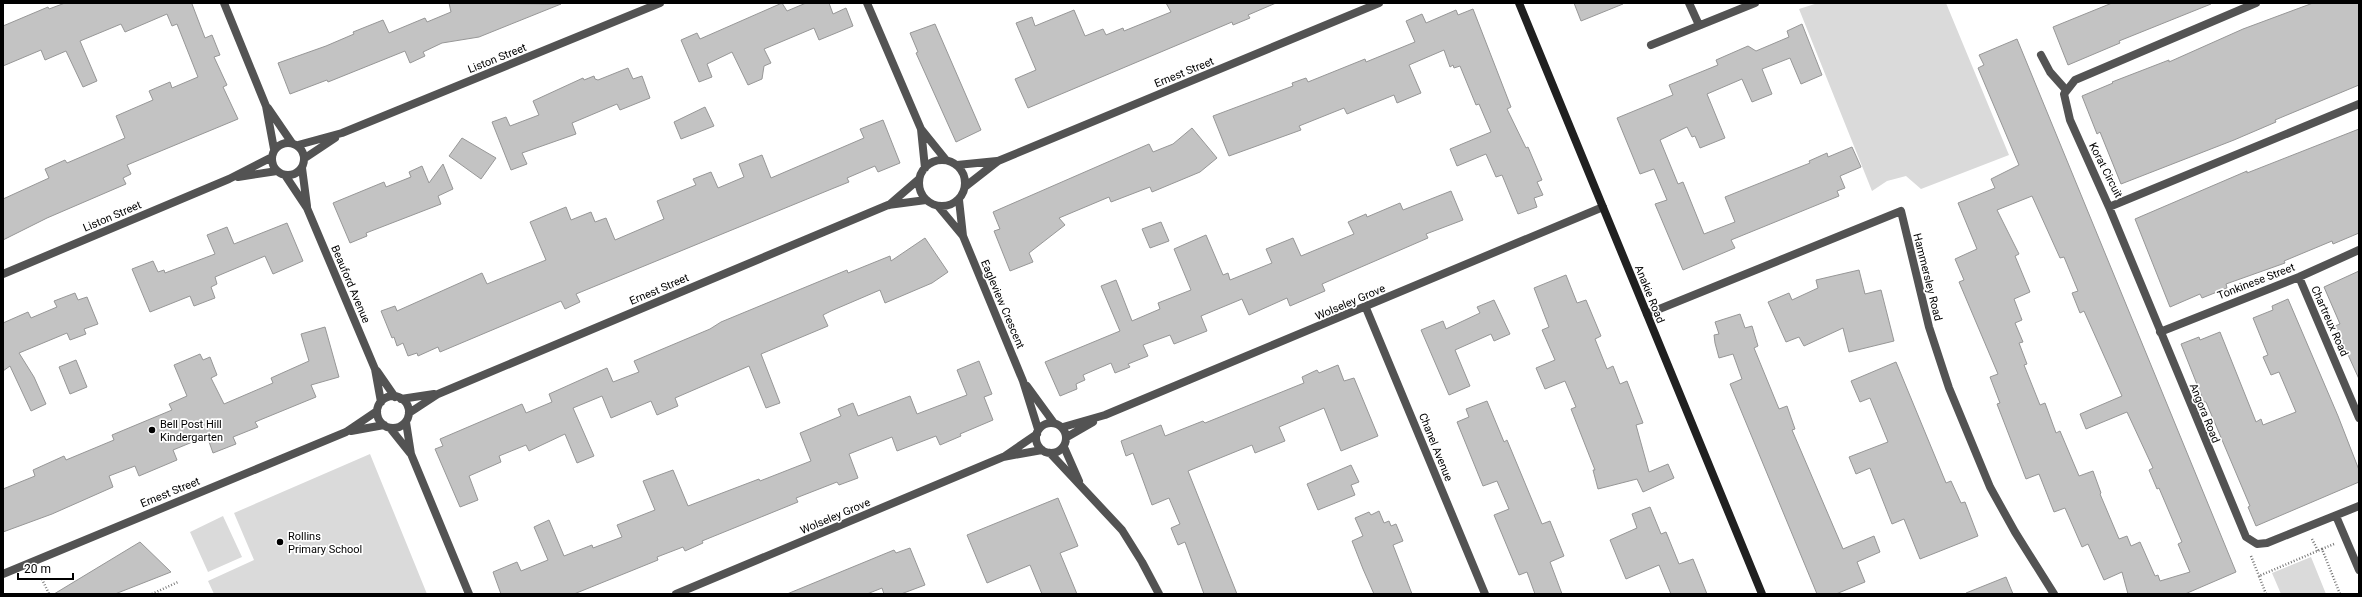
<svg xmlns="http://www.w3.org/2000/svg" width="2362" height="597" font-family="Roboto,sans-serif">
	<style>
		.green { fill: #dadada }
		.building { fill: #c3c3c3; stroke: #979797; fill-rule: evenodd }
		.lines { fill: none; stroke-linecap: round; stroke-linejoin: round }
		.path { stroke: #757575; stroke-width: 2.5; stroke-dasharray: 1 2; stroke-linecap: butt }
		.lane { stroke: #535353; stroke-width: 8 }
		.street { stroke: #535353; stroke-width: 8 }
		.secondary { stroke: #202020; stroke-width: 8 }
		.poi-dot { fill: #000; stroke: #fff; stroke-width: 1.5 }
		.labels { text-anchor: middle; stroke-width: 3.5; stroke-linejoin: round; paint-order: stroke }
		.street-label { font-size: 11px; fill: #000; stroke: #fff }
		.poi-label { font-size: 11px; fill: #000; stroke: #fff; text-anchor: start }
	</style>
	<rect width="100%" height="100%" fill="#fff"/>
	<!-- green -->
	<path class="green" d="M1818,3H1946L2009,155L1921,189L1906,176L1887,181L1872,191L1799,9Z
		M370,454L427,594H214L208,581L254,560L234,513Z
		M223,516L242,557L208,572L190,532Z
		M2311,557L2326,594H2281L2272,573Z"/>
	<!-- building -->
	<path class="building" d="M65,3H193L192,4L205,38L212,35L220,55L214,57L227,85L223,87L238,119L127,165L131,174L123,178L126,184L47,218L3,240V199L49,178L45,169L65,160L67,163L125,138L116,116L153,100L149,91L170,82L172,88L198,77L177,24L172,26L167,14L125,32L121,24L80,41L97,81L83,87L66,51L45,60L41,50L3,66V26L48,7L49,9Z
		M449,3L561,4L479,37L442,43L423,52L425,56L410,63L405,51L328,82L327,80L290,94L278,63L326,46L354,34L353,32L383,20L389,33L425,18L427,22L451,12Z
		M782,3L787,11L806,3H829L833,14L846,8L853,26L819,40L814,28L764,49L771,63L764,66L762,79L748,85L732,52L707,64L712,77L699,82L681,40L697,33L700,39Z
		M1166,3H1276L1248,15L1250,18L1233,25L1232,22L1028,108L1015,79L1036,70L1016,23L1032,17L1035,26L1074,10L1085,36L1103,29L1106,35L1123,28L1124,31L1171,12Z
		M1574,3H1623V4L1581,21Z
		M2112,3H2211V4L2119,41L2120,43L2068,65L2053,27Z
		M2313,3H2359V85L2275,120L2276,122L2234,140L2121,184L2100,132L2097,134L2082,96L2113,83L2112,82L2169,60V62L2243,29Z
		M1473,9L1511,107L1507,109L1526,148L1528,147L1542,180L1537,182L1543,195L1534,198L1537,207L1518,214L1502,175L1496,177L1486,154L1457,166L1450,149L1491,132L1479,104L1476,105L1460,66L1454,68L1453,65L1450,67L1444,50L1409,65L1421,93L1397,103L1394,95L1347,114L1344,108L1299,126L1301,130L1229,156L1213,116L1293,86L1292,83L1306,78L1308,82L1365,59L1366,62L1415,42L1406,21L1422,14L1426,23L1456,10L1458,15Z
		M935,24L981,130L956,142L916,53L918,52L910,33Z
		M1802,24L1822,75L1801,84L1790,58L1762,69L1772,94L1752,102L1742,79L1707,94L1725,138L1700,148L1695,136L1692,137L1687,127L1660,140L1678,184L1683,182L1704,234L1735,222L1725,197L1810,163L1809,161L1827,153L1828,157L1852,147L1861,167L1840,176L1845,188L1837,191L1839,196L1731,240L1735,248L1683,270L1655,204L1667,200L1654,169L1640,174L1617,118L1673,95L1669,85L1718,65L1716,60L1748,46L1756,51L1789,37L1787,31Z
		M2017,39L2236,572L2185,594H2128L2122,572L2104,580L2088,544L2082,547L2065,508L2054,512L2039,474L2026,479L1997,404L2000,403L1990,377L1998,374L1959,282L1964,280L1955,259L1977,249L1958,203L1995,188L1991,179L2019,165L1978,68L1984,65L1979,55ZM2032,196L2060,258L2064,257L2078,291L2072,293L2080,313L2084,311L2122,396L2080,414L2086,429L2127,412L2153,468L2149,470L2157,489L2159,488L2182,542L2178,544L2190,572L2160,581L2158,575L2155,576L2140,542L2131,546L2127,536L2119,539L2100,494L2101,493L2093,471L2079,476L2060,431L2056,433L2045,403L2040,405L2024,365L2027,364L2019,343L2023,342L2015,323L2022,320L2014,299L2030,292L2015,256L2019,254L1997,210Z
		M628,68L633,79L642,76L650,98L620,110L617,104L572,123L576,134L522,153L527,164L511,170L492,122L506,117L510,126L539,115L533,101L583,78L584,80L594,76L595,79L598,80Z
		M705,107L714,126L681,139L674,122Z
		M883,120L900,163L878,172L875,166L847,178L849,182L834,188L576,294L580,302L565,309L561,301L440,352L438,347L418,356L417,353L408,356L403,343L397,346L394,337L392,338L381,311L395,306L397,311L482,273L487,284L546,260L530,222L566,207L571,220L591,212L595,222L606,218L615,240L664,219L657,201L696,185L693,179L711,172L718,188L744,177L739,164L762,155L771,178L864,138L860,129Z
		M1192,128L1217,158L1200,172L1152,192L1150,187L1111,202L1109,197L1059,218L1065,225L1029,253L1033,262L1010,271L994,231L1000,229L993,212L1149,144L1153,152L1173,144Z
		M2359,129V233L2333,244L2332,241L2284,261L2285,263L2226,284L2227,288L2202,298L2200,294L2170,307L2135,219L2247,171V173Z
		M462,138L496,158L481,179L449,156Z
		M443,164L453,189L438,196L441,204L366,233L367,236L350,243L333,203L384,182L386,187L411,177L409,172L422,166L429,183Z
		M1451,191L1463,220L1426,234L1428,238L1322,284L1325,291L1290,306L1287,298L1249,315L1242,299L1201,316L1207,331L1174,344L1170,335L1143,345L1148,356L1128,364L1130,367L1115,373L1111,363L1083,375L1085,380L1076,384L1077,389L1060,396L1045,362L1120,331L1101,286L1116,280L1132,321L1160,309L1158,303L1191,290L1174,249L1206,235L1223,275L1228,273L1230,280L1272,263L1266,249L1293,238L1301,256L1354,234L1348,222L1366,214L1367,217L1400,203L1403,210Z
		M1161,222L1169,241L1150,248L1142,229Z
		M287,223L303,261L273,274L265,256L215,277L217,284L211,287L215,298L194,306L190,296L150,312L132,269L153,261L158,272L164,270L165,273L215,254L207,235L227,227L234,244Z
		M925,238L948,272L932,283L885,303L880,290L831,311L823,315L828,326L761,354L780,403L766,408L749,366L675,398L678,406L657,415L651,401L611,418L602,396L573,408L594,456L577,463L565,434L529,451L526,445L499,456L501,462L469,476L478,500L460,507L435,449L443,446L440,439L522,404L526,413L552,402L549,394L607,368L613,382L639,372L634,361L710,329L721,322L847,270L848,273L890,256L891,261Z
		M1859,270L1865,294L1881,290L1894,341L1849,352L1843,328L1804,346L1799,337L1786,342L1768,302L1789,293L1792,300L1818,288L1816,280Z
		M2359,271V379L2335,326L2340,324L2324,287Z
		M1566,275L1577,303L1586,300L1601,336L1595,339L1607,369L1613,366L1620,384L1627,381L1643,423L1636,425L1649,472L1668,464L1674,478L1643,492L1637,479L1598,489L1593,470H1595L1571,409L1576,407L1565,381L1545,389L1536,368L1555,360L1542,330L1549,327L1534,288Z
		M75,293L78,300L87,297L98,324L84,329L86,334L70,340L67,333L19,353L34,377L46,404L31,411L10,366L3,371V323L28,312L31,318L57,307L54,301Z
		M2288,299L2338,416L2359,470V482L2256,526L2248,507L2250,506L2206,402H2204L2181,344L2199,337L2200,340L2220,332L2256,422L2261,419L2263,425L2296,412L2279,372L2271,375L2263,357L2268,355L2253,318L2273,310L2272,306Z
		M1494,300L1510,334L1494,341L1491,334L1455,350L1470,386L1449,395L1421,330L1443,321L1446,329L1480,313L1477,307Z
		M1740,314L1745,328L1752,326L1758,346L1754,348L1779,409L1787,406L1795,429L1792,430L1843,549L1874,536L1880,552L1857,562L1865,582L1836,594H1817L1730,384L1742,379L1733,354L1719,358L1715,343L1714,335L1719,334L1715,322Z
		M325,327L339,377L311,385L316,397L255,422L258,427L233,437L236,444L213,453L207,436L173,450L177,460L139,476L135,466L109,476L113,487L52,514L3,532V489L35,476L33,470L64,456L66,460L114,440L112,435L172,410L169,404L187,396L174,365L200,354L203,360L210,357L217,375L211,378L224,404L273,383L271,378L309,361L301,334Z
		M76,360L87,387L70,394L59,367Z
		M979,361L992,394L984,397L993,420L960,434L961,436L940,445L936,436L897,451L892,437L849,454L858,478L839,485L837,482L796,498L798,502L702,541L703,543L685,551L683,547L657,557L658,560L574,594H501L493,572L517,562L521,571L548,560L534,527L549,520L564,556L592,545L593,548L622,537L617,525L655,510L643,481L673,470L688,506L759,479L760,481L811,461L800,433L841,416L838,409L853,403L858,416L910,396L917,414L967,395L957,370Z
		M1896,362L1946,483L1951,481L1961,503L1965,502L1978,536L1920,559L1904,519L1892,524L1870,468L1856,474L1849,457L1888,442L1870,398L1860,402L1851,381Z
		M1338,365L1344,381L1354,378L1378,436L1341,451L1324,408L1279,427L1285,441L1255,453L1252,445L1188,471L1237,594H1204L1185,542L1178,545L1171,528L1180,524L1169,498L1152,505L1133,453L1126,456L1121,441L1161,425L1165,436L1203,421L1205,423L1304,383L1302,377L1317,370L1319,373Z
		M1487,401L1504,442L1507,440L1542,524L1550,521L1564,556L1550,562L1562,594H1535L1527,572L1519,575L1494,515L1509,509L1497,481L1483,486L1457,422L1469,417L1466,409Z
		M1351,465L1359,482L1351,485L1355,495L1318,510L1307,484Z
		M1058,498L1078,546L1060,553L1077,594H1042L1030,565L987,583L967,535Z
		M1650,507L1661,534L1666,532L1679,564L1693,559L1707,594H1671L1659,565L1626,579L1610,540L1637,528L1632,514Z
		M1379,511L1384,523L1389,521L1391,526L1396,524L1403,541L1393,545L1412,594H1374L1363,569L1352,541L1363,536L1355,518L1369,512L1371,515Z
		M140,542L171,572L115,594H54Z
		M910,548L925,585L901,594H884L882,588L867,594H787L894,550L896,553Z
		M2006,577L2013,594H1966V593Z"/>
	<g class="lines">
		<!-- path -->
		<path class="path" d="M2312,539L2318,551
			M2322,549L2334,544
			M2251,556L2259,576
			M42,579L49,594
			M152,594L178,582
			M2266,594L2259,576L2322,549L2340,594"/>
		<!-- lane -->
		<path class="lane" d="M2041,55L2050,72L2066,90"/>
		<!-- street -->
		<path class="street" d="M224,3L266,106L274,149
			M867,3L921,129L946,160
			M1689,3L1699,25
			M2256,3L2075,80L2064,94L2070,120L2109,207L2246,537L2257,544L2267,543L2359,506
			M1651,45L1755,3
			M268,108L292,143
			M921,129L925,168
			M272 159a16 16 0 1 1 32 0a16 16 0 1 1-32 0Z
			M298,145L342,133L660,3
			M305,158L335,138
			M919 183a23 23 0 1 1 46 0a23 23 0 1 1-46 0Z
			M957,165L997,161
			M302,168L307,206
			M285,175L307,208L375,369L381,402
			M238,177L277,171
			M966,186L998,161L1379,3
			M959,200L963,236
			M889,205L919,179
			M938,206L963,236L1023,381L1038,429
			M2109,207L2359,104
			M3,274L229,179L272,157
			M2299,277L2359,418
			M1366,308L1485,594
			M1647,314L1901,211L1929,327L1949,388L1990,487L2015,532L2054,594
			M2160,332L2299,277L2359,250
			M377,371L395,397
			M1027,386L1054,423
			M377 412a16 16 0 1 1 32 0a16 16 0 1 1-32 0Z
			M401,399L434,394
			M409,413L438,394L888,205L926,200
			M406,422L411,454L469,594
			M1036 438a15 15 0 1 1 30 0a15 15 0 1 1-30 0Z
			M1063,427L1105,415L1603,207
			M390,428L410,453
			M351,431L384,425
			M1067,437L1093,422
			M1064,447L1079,481
			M1050,453L1122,530L1142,562L1159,594
			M1005,456L1037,434
			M2336,516L2359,570
			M3,574L346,432L377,411
			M676,594L1003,457L1042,450"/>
		<!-- secondary -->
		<path class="secondary" d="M1519,3L1762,594"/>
	</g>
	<!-- markers -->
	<g class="poi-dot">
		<circle cx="152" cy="430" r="4"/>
		<circle cx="280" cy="542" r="4"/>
	</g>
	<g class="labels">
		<!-- street labels -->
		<g class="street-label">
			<text transform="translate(497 58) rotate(-22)" y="4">Liston Street</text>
			<text transform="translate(1184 72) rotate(-22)" y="4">Ernest Street</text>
			<text transform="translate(2106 170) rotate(63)" y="4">Korat Circuit</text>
			<text transform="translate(112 216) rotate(-23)" y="4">Liston Street</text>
			<text transform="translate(1928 277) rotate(76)" y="4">Hammersley Road</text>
			<text transform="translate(2256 281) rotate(-21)" y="4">Tonkinese Street</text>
			<text transform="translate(351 284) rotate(67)" y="4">Beauford Avenue</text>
			<text transform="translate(659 289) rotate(-23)" y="4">Ernest Street</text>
			<text transform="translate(1650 294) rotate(68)" y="4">Anakie Road</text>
			<text transform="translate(1350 302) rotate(-23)" y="4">Wolseley Grove</text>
			<text transform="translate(1003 304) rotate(67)" y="4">Eagleview Crescent</text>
			<text transform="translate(2330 321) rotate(66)" y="4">Chartreux Road</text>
			<text transform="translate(2205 413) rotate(68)" y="4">Angora Road</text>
			<text transform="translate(1436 447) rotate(68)" y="4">Chanel Avenue</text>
			<text transform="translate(170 492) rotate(-22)" y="4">Ernest Street</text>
			<text transform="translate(835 516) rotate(-23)" y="4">Wolseley Grove</text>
		</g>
		<!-- poi labels -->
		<g class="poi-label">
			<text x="160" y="428">Bell Post Hill<tspan x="160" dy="13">Kindergarten</tspan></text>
			<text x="288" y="540">Rollins<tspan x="288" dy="13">Primary School</tspan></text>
		</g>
	</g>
	<!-- border -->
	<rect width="2362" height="597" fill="none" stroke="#000000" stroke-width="8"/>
	<!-- scale -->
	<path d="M18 573v6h55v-6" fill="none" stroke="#000000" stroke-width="2"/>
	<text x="24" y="573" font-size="12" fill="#000000" stroke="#ffffff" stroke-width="3" paint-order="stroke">20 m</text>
</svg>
